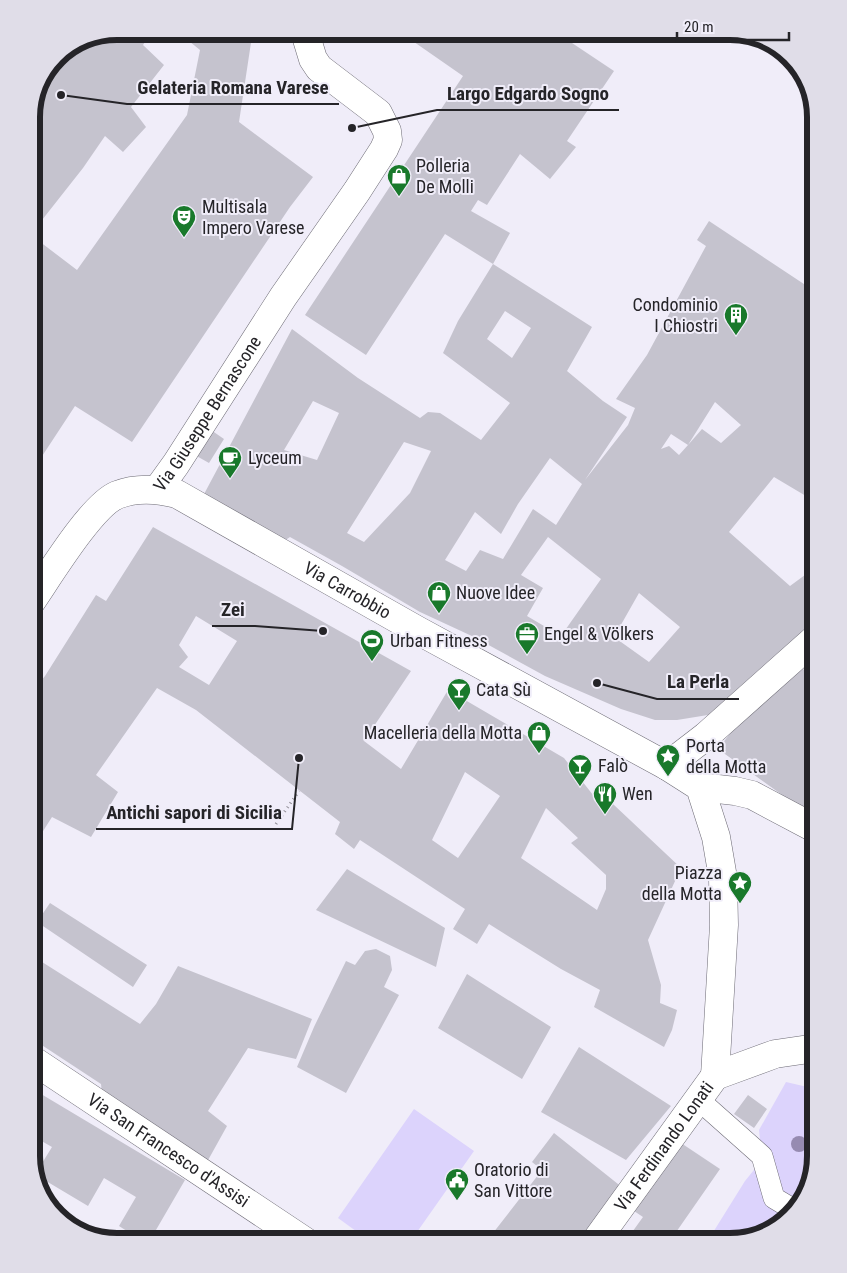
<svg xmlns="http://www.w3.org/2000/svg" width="847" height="1273" font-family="'Roboto Condensed',sans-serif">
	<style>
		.green { fill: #dcd3fc }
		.building { fill: #c5c3ce; fill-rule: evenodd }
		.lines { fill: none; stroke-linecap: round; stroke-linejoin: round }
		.service-casing { stroke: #6c6a74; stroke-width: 22 }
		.pedestrian-casing { stroke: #6c6a74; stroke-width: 29 }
		.minor-casing { stroke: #6c6a74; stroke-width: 29 }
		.path { stroke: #8f8d95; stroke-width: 3; stroke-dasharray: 1 4; stroke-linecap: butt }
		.service { stroke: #fff; stroke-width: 21 }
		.pedestrian { stroke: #fff; stroke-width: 28 }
		.minor { stroke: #fff; stroke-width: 28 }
		.tree { fill: #968bb1 }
		.labels { text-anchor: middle; stroke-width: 4; stroke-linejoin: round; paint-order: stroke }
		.poi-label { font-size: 18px; fill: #252428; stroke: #f0edf9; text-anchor: start }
		.street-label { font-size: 18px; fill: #252428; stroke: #f0edf9 }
		.rim { fill: none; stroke: #252428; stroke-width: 6 }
		.leader { fill: none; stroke: #252428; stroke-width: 2 }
		.callout-dot { fill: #252428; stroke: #f0edf9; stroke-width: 2 }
		.callout-label { font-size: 19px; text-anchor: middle; font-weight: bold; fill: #252428; stroke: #f0edf9; stroke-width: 4; stroke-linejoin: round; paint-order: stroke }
	</style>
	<rect width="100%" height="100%" fill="#f0edf9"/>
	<!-- green -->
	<path class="green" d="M786,1082L816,1089V1157L804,1199L773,1230L731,1242H707L745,1181L762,1160L759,1130Z
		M414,1109L474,1151L410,1242H371L338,1218Z"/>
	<!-- building -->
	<path class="building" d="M557,33L614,71L567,141L576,147L550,179L520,154L487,205L478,200L471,211L510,233L493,264L445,234L366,355L305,315L463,76L404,35Z
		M252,36L239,122L313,177L290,207L132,442L75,406L31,473V358L34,355L31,353V235L77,270L187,115L200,50L184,37Z
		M148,37L143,45L164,65L131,107L146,127L123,152L105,136L83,168L31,234V111L44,83L74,44L84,38Z
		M709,221L816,292V502L774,477L729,532L790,586L809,572L816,580V621L784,654L714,714L677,720H655L621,709L545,676L474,637L420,612L342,566L290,537L281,543L203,496L292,329L358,378L420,418L428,412L440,413L481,440L510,403L443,353L458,321L493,264L592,327L567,371L603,401L627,417L585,480L628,425L635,408L616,399L647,355L706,246L697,240ZM505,311L531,328L512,358L487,339ZM313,401L339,413L317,460L284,450ZM715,402L741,425L721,443L702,429L688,445ZM671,434L688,445L679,455L669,446L661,449ZM404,442L431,451L410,493L364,542L347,533ZM550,458L582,484L556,525L533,509L503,559L480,550L466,571L445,560L475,512L501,534L518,504ZM548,537L601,579L561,636L527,616L543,588L521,575ZM639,593L680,627L649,662L614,637Z
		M208,428L224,439L209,463L193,454Z
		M153,527L411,671L364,741L401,769L448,690L564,758L593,795L597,789L681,868L648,940L661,985L660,1003L677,1010L672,1030L664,1047L594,1007L600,990L561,969L489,924L477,944L453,929L465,909L360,840L354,849L335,834L340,822L196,710L157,688L96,775L118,792L91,837L52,817L31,850V693L45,676L96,595L106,601ZM196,616L237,641L209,685L179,667L188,657L179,645ZM465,772L500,796L458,858L432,840ZM546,808L578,838L571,843L606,875V889L597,910L521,858Z
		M803,669L816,681V816L803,810L718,749L746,713Z
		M347,869L445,928L436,967L316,910Z
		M50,903L147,965L133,987L37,922Z
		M376,949L390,956L392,970L384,987L399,995L346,1093L297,1067L314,1027L346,961L355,965L365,951Z
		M31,955L140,1024L156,1004L178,966L312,1019L296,1059L248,1048L208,1111L227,1126L207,1162L102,1093L101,1084L31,1038Z
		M467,974L551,1027L522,1079L438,1028Z
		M579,1047L671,1106L626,1160L541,1112Z
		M31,1088L185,1180L149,1242H144L119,1226L136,1197L104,1178L88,1206L36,1175V1173L52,1147L31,1135Z
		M748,1095L767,1109L754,1128L734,1114Z
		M554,1133L623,1188L581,1242H486L542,1170L532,1162Z
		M675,1139L720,1169L672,1238L678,1242H625L643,1217L628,1207Z
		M167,1230L184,1242H159Z"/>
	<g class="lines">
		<!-- service casing -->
		<g class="service-casing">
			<path id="service" d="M699,1100L762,1156L774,1198L794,1210"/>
		</g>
		<!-- pedestrian casing -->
		<g class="pedestrian-casing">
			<path id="pedestrian" d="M700,787L735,791L752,795L816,829"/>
		</g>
		<!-- minor casing -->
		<g class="minor-casing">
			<g id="minor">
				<path id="s1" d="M158,489L176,464L283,297L357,191L384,149L388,140L387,131L378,113L319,68L313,59L306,36"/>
				<path id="s2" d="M31,602C49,576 91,506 117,495C137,487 158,489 177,494L417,630L667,766L700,787L716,837L723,878L724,925L715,1076"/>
				<path d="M667,766L706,736L816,638"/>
				<path id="s3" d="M31,1059L306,1242"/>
				<path d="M715,1076L775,1054L816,1048"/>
				<path id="s4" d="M595,1242L715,1076"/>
			</g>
		</g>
		<!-- path -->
		<path class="path" d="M276,824L299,791"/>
		<!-- service -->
		<use href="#service" class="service"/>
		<!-- pedestrian -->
		<use href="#pedestrian" class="pedestrian"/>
		<!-- minor -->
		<use href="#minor" class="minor"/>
	</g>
	<!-- trees -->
	<circle class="tree" cx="799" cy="1144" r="8"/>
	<!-- icons -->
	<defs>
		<g id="shop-pin" transform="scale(1.25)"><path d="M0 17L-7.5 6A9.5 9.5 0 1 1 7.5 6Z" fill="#19792b" stroke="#f0edf9"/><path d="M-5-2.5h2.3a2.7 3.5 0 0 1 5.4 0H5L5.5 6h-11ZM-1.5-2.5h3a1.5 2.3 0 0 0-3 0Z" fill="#fff"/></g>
		<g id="theatre-pin" transform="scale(1.25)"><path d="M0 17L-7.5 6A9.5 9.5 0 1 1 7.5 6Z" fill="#19792b" stroke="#f0edf9"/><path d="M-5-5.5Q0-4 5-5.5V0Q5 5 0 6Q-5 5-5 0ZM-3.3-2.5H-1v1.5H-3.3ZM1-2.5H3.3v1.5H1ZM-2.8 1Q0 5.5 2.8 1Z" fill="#fff"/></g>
		<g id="building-pin" transform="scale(1.25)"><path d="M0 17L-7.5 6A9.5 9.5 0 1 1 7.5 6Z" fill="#19792b" stroke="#f0edf9"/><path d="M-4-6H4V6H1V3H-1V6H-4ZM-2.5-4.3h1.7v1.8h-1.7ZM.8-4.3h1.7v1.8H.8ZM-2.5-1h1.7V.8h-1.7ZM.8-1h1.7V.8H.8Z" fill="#fff"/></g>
		<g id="cafe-pin" transform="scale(1.25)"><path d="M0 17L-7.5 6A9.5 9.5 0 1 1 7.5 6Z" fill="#19792b" stroke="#f0edf9"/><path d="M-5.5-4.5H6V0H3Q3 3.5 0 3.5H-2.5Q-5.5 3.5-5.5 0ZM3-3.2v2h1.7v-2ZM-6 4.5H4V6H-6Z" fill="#fff"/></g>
		<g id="office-pin" transform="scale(1.25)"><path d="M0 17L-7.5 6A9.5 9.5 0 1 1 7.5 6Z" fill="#19792b" stroke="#f0edf9"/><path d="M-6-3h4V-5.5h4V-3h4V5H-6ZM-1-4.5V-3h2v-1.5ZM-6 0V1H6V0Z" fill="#fff"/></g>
		<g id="stadium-pin" transform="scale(1.25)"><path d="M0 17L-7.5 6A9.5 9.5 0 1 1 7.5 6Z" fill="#19792b" stroke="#f0edf9"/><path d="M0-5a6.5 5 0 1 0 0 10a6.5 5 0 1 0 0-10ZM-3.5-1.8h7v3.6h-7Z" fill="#fff"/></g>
		<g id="bar-pin" transform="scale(1.25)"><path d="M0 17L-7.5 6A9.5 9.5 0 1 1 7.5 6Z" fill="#19792b" stroke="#f0edf9"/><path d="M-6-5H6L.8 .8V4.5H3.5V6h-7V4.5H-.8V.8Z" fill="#fff"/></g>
		<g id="sight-pin" transform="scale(1.25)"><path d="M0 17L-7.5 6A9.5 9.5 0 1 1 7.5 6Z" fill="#19792b" stroke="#f0edf9"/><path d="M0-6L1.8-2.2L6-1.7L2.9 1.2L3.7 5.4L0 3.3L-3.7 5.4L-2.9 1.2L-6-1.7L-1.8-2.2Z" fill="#fff"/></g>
		<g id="restaurant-pin" transform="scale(1.25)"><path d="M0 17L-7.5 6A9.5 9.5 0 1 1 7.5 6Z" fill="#19792b" stroke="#f0edf9"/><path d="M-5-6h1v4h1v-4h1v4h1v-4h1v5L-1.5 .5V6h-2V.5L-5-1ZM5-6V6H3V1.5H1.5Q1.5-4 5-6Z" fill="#fff"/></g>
		<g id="civic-pin" transform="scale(1.25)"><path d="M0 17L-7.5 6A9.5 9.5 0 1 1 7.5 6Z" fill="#19792b" stroke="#f0edf9"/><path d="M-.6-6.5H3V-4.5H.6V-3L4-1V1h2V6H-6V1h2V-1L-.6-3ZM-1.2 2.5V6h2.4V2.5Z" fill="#fff"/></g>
	</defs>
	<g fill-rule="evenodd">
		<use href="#shop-pin" x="399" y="176"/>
		<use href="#theatre-pin" x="184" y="217"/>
		<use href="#building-pin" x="736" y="315"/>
		<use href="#cafe-pin" x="230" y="458"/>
		<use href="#shop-pin" x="439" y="593"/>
		<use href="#office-pin" x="527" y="634"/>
		<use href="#stadium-pin" x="372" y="641"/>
		<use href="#bar-pin" x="459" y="690"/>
		<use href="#shop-pin" x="539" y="733"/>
		<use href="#sight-pin" x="668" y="756"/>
		<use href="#bar-pin" x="580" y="766"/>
		<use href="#restaurant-pin" x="605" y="794"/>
		<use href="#sight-pin" x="740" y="883"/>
		<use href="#civic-pin" x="457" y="1180"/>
	</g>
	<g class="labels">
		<!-- poi labels -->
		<g class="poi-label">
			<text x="416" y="172">Polleria<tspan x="416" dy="21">De Molli</tspan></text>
			<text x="202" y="213">Multisala<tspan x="202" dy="21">Impero Varese</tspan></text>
			<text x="718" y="311" text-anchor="end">Condominio<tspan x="718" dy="21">I Chiostri</tspan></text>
			<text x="248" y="464">Lyceum</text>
			<text x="456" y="599">Nuove Idee</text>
			<text x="544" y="640">Engel &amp; Völkers</text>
			<text x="390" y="647">Urban Fitness</text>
			<text x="476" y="696">Cata Sù</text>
			<text x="522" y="739" text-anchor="end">Macelleria della Motta</text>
			<text x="686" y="752">Porta<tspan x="686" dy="21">della Motta</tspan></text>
			<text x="598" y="772">Falò</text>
			<text x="622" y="800">Wen</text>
			<text x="722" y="879" text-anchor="end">Piazza<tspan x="722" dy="21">della Motta</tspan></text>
			<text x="474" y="1176">Oratorio di<tspan x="474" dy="21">San Vittore</tspan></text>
		</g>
		<!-- street labels -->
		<g class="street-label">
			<text dy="6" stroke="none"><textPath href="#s1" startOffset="90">Via Giuseppe Bernascone</textPath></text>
			<text dy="6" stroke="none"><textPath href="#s2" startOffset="395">Via Carrobbio</textPath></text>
			<text dy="6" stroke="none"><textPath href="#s4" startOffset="118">Via Ferdinando Lonati</textPath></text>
			<text dy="6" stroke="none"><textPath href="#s3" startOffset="165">Via San Francesco d'Assisi</textPath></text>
		</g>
	</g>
	<!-- crop -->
	<path d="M0 0H847V1273H0ZM117 40H730A77 77 0 0 1 807 117V1156A77 77 0 0 1 730 1233H117A77 77 0 0 1 40 1156V117A77 77 0 0 1 117 40Z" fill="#e0dde8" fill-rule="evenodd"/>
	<path class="rim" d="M117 40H730A77 77 0 0 1 807 117V1156A77 77 0 0 1 730 1233H117A77 77 0 0 1 40 1156V117A77 77 0 0 1 117 40Z"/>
	<!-- callouts -->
	<path class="leader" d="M61 95L127 104H339M352 128L437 110H619M323 631L255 626H212M597 683L657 699H739M299 758L292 829H96"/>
	<g class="callout-dot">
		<circle cx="61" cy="95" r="5"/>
		<circle cx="352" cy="128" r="5"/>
		<circle cx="323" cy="631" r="5"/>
		<circle cx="597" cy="683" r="5"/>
		<circle cx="299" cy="758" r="5"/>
	</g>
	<g class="callout-label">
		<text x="233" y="94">Gelateria Romana Varese</text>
		<text x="528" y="100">Largo Edgardo Sogno</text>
		<text x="233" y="616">Zei</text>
		<text x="698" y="688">La Perla</text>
		<text x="194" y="819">Antichi sapori di Sicilia</text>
	</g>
	<!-- scale -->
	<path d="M677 32v8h112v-8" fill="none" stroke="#252428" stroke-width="2.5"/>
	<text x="684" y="32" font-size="15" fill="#252428" stroke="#f0edf9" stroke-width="4" paint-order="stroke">20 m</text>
</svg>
